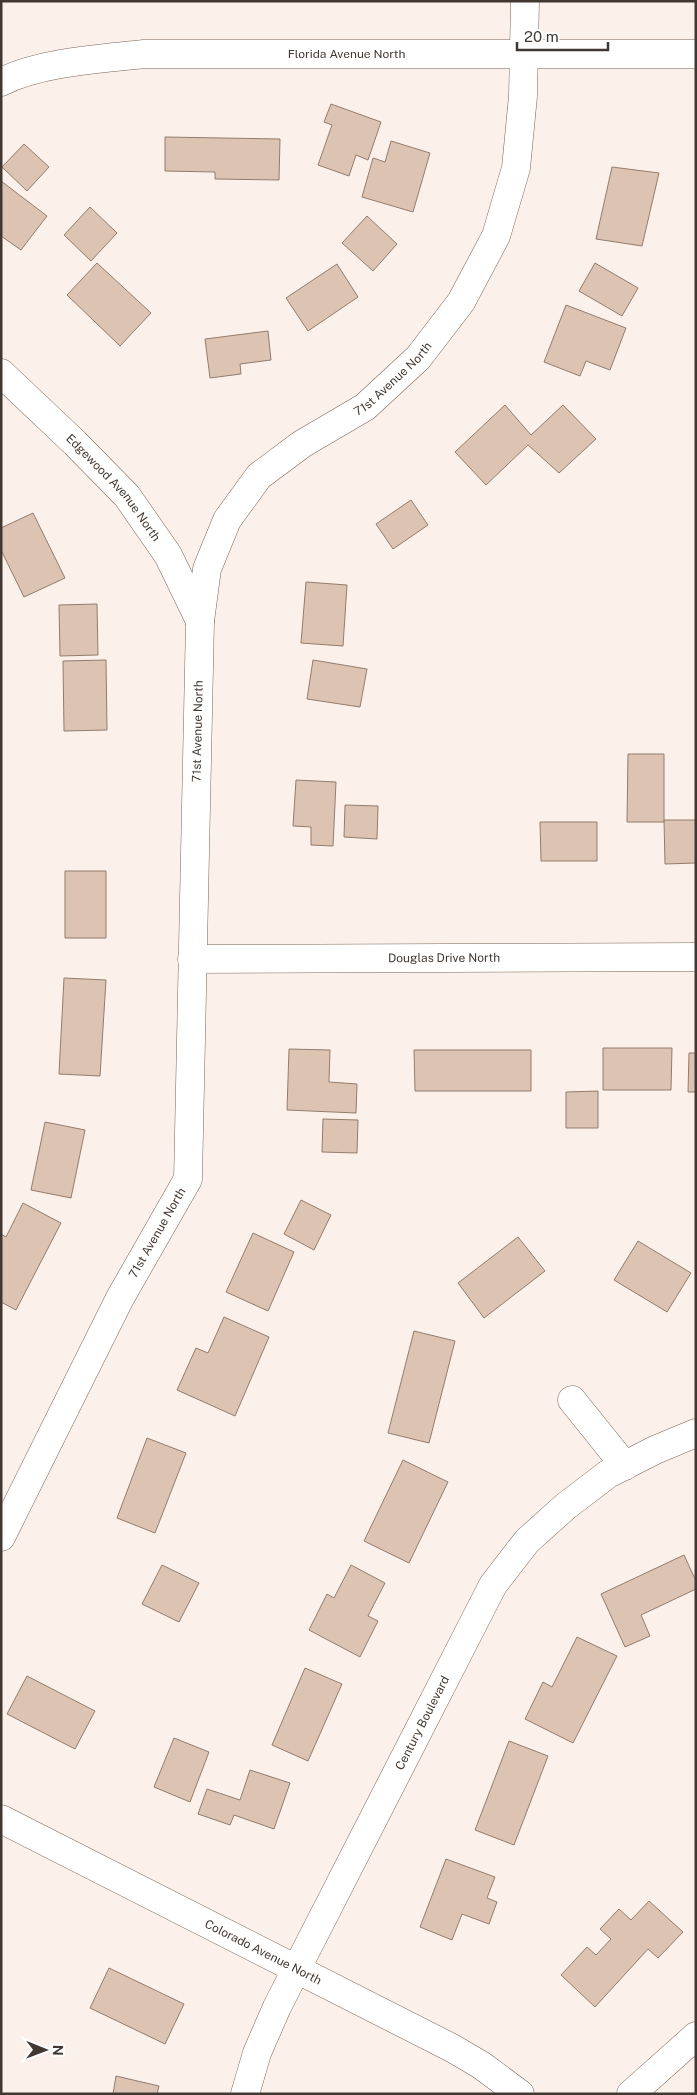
<svg xmlns="http://www.w3.org/2000/svg" width="697" height="2095" font-family="'Public Sans',sans-serif">
	<style>
		.building { fill: #dcc3b2; stroke: #937c6c }
		.lines { fill: none; stroke-linecap: round; stroke-linejoin: round }
		.minor-casing { stroke: #7b6556; stroke-width: 29 }
		.minor { stroke: #fff; stroke-width: 28 }
		.labels { text-anchor: middle; stroke-width: 4; stroke-linejoin: round; paint-order: stroke }
		.street-label { font-size: 12px; fill: #423832; stroke: #fff }
	</style>
	<rect width="100%" height="100%" fill="#fbf1ea"/>
	<!-- building -->
	<path class="building" d="M331,104L381,122L368,160L356,155L349,176L318,165L332,125L324,122Z
		M165,137L280,139L279,180L215,179V172L165,171Z
		M391,141L430,153L413,212L362,197L373,158L385,162Z
		M24,144L49,167L27,191L2,167Z
		M612,167L659,173L642,246L596,239Z
		M1,181L47,216L21,250L1,236Z
		M90,207L117,233L91,261L64,235Z
		M367,216L397,244L373,271L342,243Z
		M97,263L151,313L120,346L67,295Z
		M595,263L638,288L622,316L579,291Z
		M337,264L358,297L308,331L286,298Z
		M566,305L626,328L610,370L586,361L580,376L544,362Z
		M268,331L271,360L240,364L241,374L210,378L205,339Z
		M505,405L531,435L563,405L596,439L559,473L528,445L486,485L455,452Z
		M411,500L428,525L393,549L376,524Z
		M33,513L65,578L24,597L1,550V528Z
		M306,582L347,585L343,646L301,643Z
		M97,604L98,655L60,656L59,605Z
		M106,660L107,730L64,731L63,661Z
		M313,660L367,669L360,707L307,699Z
		M628,754H664V822H627Z
		M296,780L336,782L333,846L311,845V827L293,826Z
		M345,805L378,806L377,839L344,837Z
		M664,820H696V863L665,864Z
		M540,822H597V861H541Z
		M65,871H106V938H65Z
		M64,978L106,980L100,1076L59,1074Z
		M603,1048H672L671,1090H603Z
		M289,1049L330,1050L329,1082L357,1084L356,1113L287,1110Z
		M414,1050H531V1091H415Z
		M689,1053H696V1092H688Z
		M598,1091V1128H566V1092Z
		M323,1119L358,1120L357,1153L322,1152Z
		M45,1122L85,1130L71,1198L31,1190Z
		M301,1200L331,1215L314,1250L284,1234Z
		M23,1203L61,1223L16,1310L1,1302V1234L6,1237Z
		M253,1233L294,1252L268,1311L226,1292Z
		M518,1237L545,1271L484,1318L458,1283Z
		M638,1241L691,1273L667,1312L614,1280Z
		M224,1317L269,1337L235,1416L177,1390L196,1348L208,1353Z
		M414,1331L455,1341L429,1443L388,1433Z
		M147,1438L186,1453L155,1533L117,1518Z
		M403,1460L448,1482L409,1563L364,1541Z
		M684,1555L696,1581V1589L641,1615L650,1636L625,1647L601,1594Z
		M162,1565L199,1583L179,1622L142,1604Z
		M351,1565L385,1583L368,1616L378,1621L360,1657L309,1630L327,1594L334,1598Z
		M577,1637L617,1656L573,1743L525,1719L543,1682L552,1687Z
		M305,1668L342,1684L308,1761L272,1745Z
		M27,1676L95,1711L75,1749L7,1714Z
		M174,1738L209,1752L190,1802L154,1787Z
		M509,1741L548,1756L514,1845L475,1830Z
		M250,1770L290,1783L274,1829L234,1815L230,1825L198,1814L207,1789L240,1800Z
		M446,1859L495,1877L487,1898L497,1902L489,1924L462,1914L452,1940L420,1927Z
		M649,1901L683,1932L658,1958L648,1949L595,2007L561,1975L587,1947L596,1955L611,1939L600,1929L619,1909L631,1920Z
		M109,1968L184,2004L165,2044L90,2008Z
		M116,2076L159,2086L157,2094H113Z"/>
	<g class="lines">
		<!-- minor casing -->
		<g class="minor-casing">
			<g id="minor">
				<path id="s1" d="M1,82C41,62 100,59 144,54H696"/>
				<path id="s2" d="M1,373L75,443L127,496L168,555L200,621"/>
				<path id="s3" d="M192,959L696,957"/>
				<path d="M572,1400L625,1466"/>
				<path id="s4" d="M1,1537L120,1298L188,1179L200,621L207,569L227,520L259,476L302,444L365,407L418,358L461,302L496,236L516,168L523,96L525,1"/>
				<path id="s5" d="M1,1819L452,2048L481,2065L520,2094"/>
				<path id="s6" d="M245,2094L257,2053L277,2007L493,1585L527,1541L566,1506L608,1474L655,1450L696,1433"/>
				<path d="M631,2094L696,2036"/>
			</g>
		</g>
		<!-- minor -->
		<use href="#minor" class="minor"/>
	</g>
	<g class="labels">
		<!-- street labels -->
		<g class="street-label">
			<text dy="4" stroke="none"><textPath href="#s1" startOffset="349">Florida Avenue North</textPath></text>
			<text dy="4" stroke="none"><textPath href="#s4" startOffset="1288">71st Avenue North</textPath></text>
			<text dy="4" stroke="none"><textPath href="#s2" startOffset="161">Edgewood Avenue North</textPath></text>
			<text dy="4" stroke="none"><textPath href="#s4" startOffset="852">71st Avenue North</textPath></text>
			<text dy="4" stroke="none"><textPath href="#s3" startOffset="252">Douglas Drive North</textPath></text>
			<text dy="4" stroke="none"><textPath href="#s4" startOffset="342">71st Avenue North</textPath></text>
			<text dy="4" stroke="none"><textPath href="#s6" startOffset="412">Century Boulevard</textPath></text>
			<text dy="4" stroke="none"><textPath href="#s5" startOffset="294">Colorado Avenue North</textPath></text>
		</g>
	</g>
	<!-- border -->
	<rect width="697" height="2095" fill="none" stroke="#423832" stroke-width="5"/>
	<!-- north arrow -->
	<g transform="translate(45 2050) rotate(91)" stroke="#ffffff" stroke-width="4" paint-order="stroke">
	<path d="M0-4L9 19L0 12L-9 19Z" fill="#423832"/>
	<text y="-8" font-size="14" font-weight="bold" text-anchor="middle" fill="#423832">N</text>
	</g>
	<!-- scale -->
	<path d="M517 42v8h91v-8" fill="none" stroke="#423832" stroke-width="2.5"/>
	<text x="524" y="42" font-size="15" fill="#423832" stroke="#ffffff" stroke-width="4" paint-order="stroke">20 m</text>
</svg>
